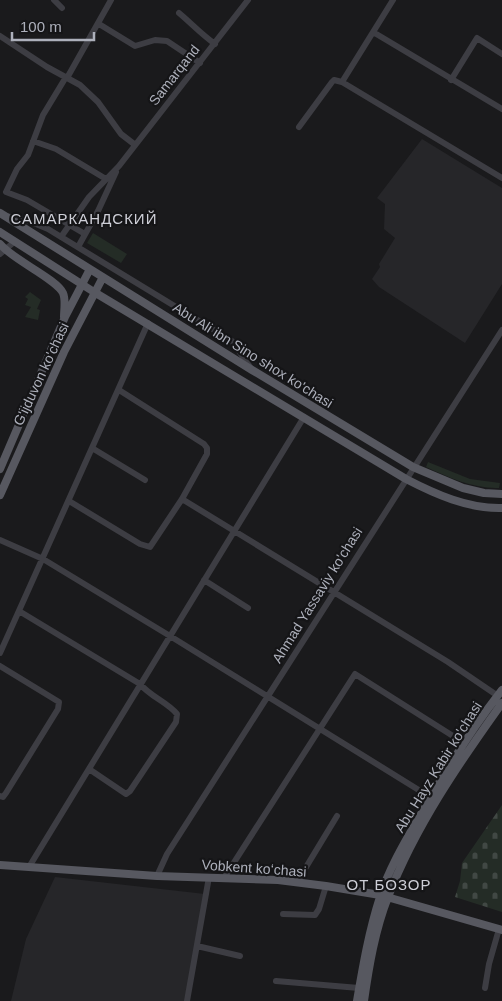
<svg xmlns="http://www.w3.org/2000/svg" width="502" height="1001" font-family="Helvetica,sans-serif">
	<style>
		.built { fill: #262629 }
		.green { fill: #242c26 }
		.cemetery { fill: url(#cemetery-stones) }
		.lines { fill: none; stroke-linecap: round; stroke-linejoin: round }
		.minor { stroke: #3d3d43; stroke-width: 6 }
		.major { stroke: #575860; stroke-width: 8 }
		.labels { text-anchor: middle; stroke-width: 4.5; stroke-linejoin: round; paint-order: stroke }
		.street-label { font-size: 14px; fill: #adb0bb; stroke: #151517 }
		.neighbourhood-label { font-size: 15px; letter-spacing: 1px; fill: #cecfd7; stroke: #151517 }
	</style>
	<defs>
		<pattern id="cemetery-stones" width="16" height="16" patternUnits="userSpaceOnUse" patternTransform="scale(1.25)"><rect width="16" height="16" fill="#242c26"/><path d="M2 7V4a2 2 0 0 1 4 0v3zM10 15v-3a2 2 0 0 1 4 0v3z" fill="#414844"/></pattern>
	</defs>
	<rect width="100%" height="100%" fill="#1a1a1c"/>
	<!-- built -->
	<path class="built" d="M422,139L502,188V284L465,343L379,287L372,279L380,267L379,264L395,238L384,229L385,204L377,198Z
		M55,877L205,894L186,1001H11L26,939Z"/>
	<!-- green -->
	<path class="green" d="M93,233L127,254L121,263L87,243Z
		M30,292L41,300L37,309L40,310L38,320L25,317L31,307L25,305L28,299L25,297Z
		M428,462L470,479L500,483L499,488C474,489 448,477 426,467Z"/>
	<!-- cemetery -->
	<path class="cemetery" d="M502,805V912L455,897L460,881L462,863Z"/>
	<g class="lines">
		<!-- minor -->
		<path class="minor" d="M54,0L62,8
			M179,13C191,23 201,34 215,44
			M99,24L135,46L155,40L167,41L200,63
			M373,32L502,109
			M0,36L47,67L80,85L98,102L121,134L134,144
			M66,77L43,115L28,155L17,169L6,192L27,200L85,234
			M67,78L111,0
			M451,80L477,38L502,54
			M342,82L393,0
			M299,127L332,82L334,80L342,82L502,178
			M33,141L56,149L106,179
			M5,216L24,219L48,229L232,341L250,367
			M61,237L89,197L119,166L248,0
			M78,247L98,211L116,172
			M0,254L14,242
			M92,448L145,480
			M182,499L448,662L498,696
			M69,501L140,544L150,547L182,499L207,454V448L204,444L119,390
			M0,540L43,559L170,636L430,797
			M204,580L248,608
			M19,611L140,684C151,697 167,702 177,714L176,722L130,791L126,794L89,769
			M0,653L148,323
			M0,666L59,702L58,709L6,793L3,797L0,796
			M29,867L304,417
			M157,876L167,854L502,330
			M224,878L355,674L464,743
			M297,882L337,816
			M283,914L315,915L319,909L326,886
			M197,946L240,956
			M276,981L359,988
			M485,988L489,964L499,929
			M187,1001L209,877"/>
		<!-- major -->
		<path class="major" d="M0,213L252,370L413,467L463,488L484,493L502,494
			M0,232L94,292L406,479C435,494 468,509 502,508
			M0,244C13,260 57,279 63,293C66,300 64,309 64,317
			M0,469L65,317L90,269
			M0,495L64,352L103,277
			M0,865L157,876L278,880L326,886L380,895L502,930
			M357,1001C363,966 369,931 380,897C388,871 403,845 417,821C442,776 470,731 502,690
			M364,1001C369,966 375,930 388,897C415,827 459,763 502,703"/>
	</g>
	<g class="labels">
		<!-- street labels -->
		<g class="street-label">
			<text transform="translate(174 75) rotate(-52)" y="5">Samarqand</text>
			<text transform="translate(253 355) rotate(32)" y="5">Abu Ali ibn Sino shox ko'chasi</text>
			<text transform="translate(41 374) rotate(-65)" y="5">G'ijduvon ko'chasi</text>
			<text transform="translate(317 595) rotate(-58)" y="5">Ahmad Yassaviy ko'chasi</text>
			<text transform="translate(438 767) rotate(-58)" y="5">Abu Hayz Kabir ko'chasi</text>
			<text transform="translate(254 868) rotate(4)" y="5">Vobkent koʻchasi</text>
		</g>
		<!-- neighbourhood labels -->
		<g class="neighbourhood-label">
			<text x="84" y="224">САМАРКАНДСКИЙ</text>
			<text x="389" y="890">ОТ БОЗОР</text>
		</g>
	</g>
	<!-- scale -->
	<path d="M12 32v8h82v-8" fill="none" stroke="#adb0bb" stroke-width="2.5"/>
	<text x="20" y="32" font-size="15" fill="#adb0bb" stroke="#151517" stroke-width="4" paint-order="stroke">100 m</text>
</svg>
